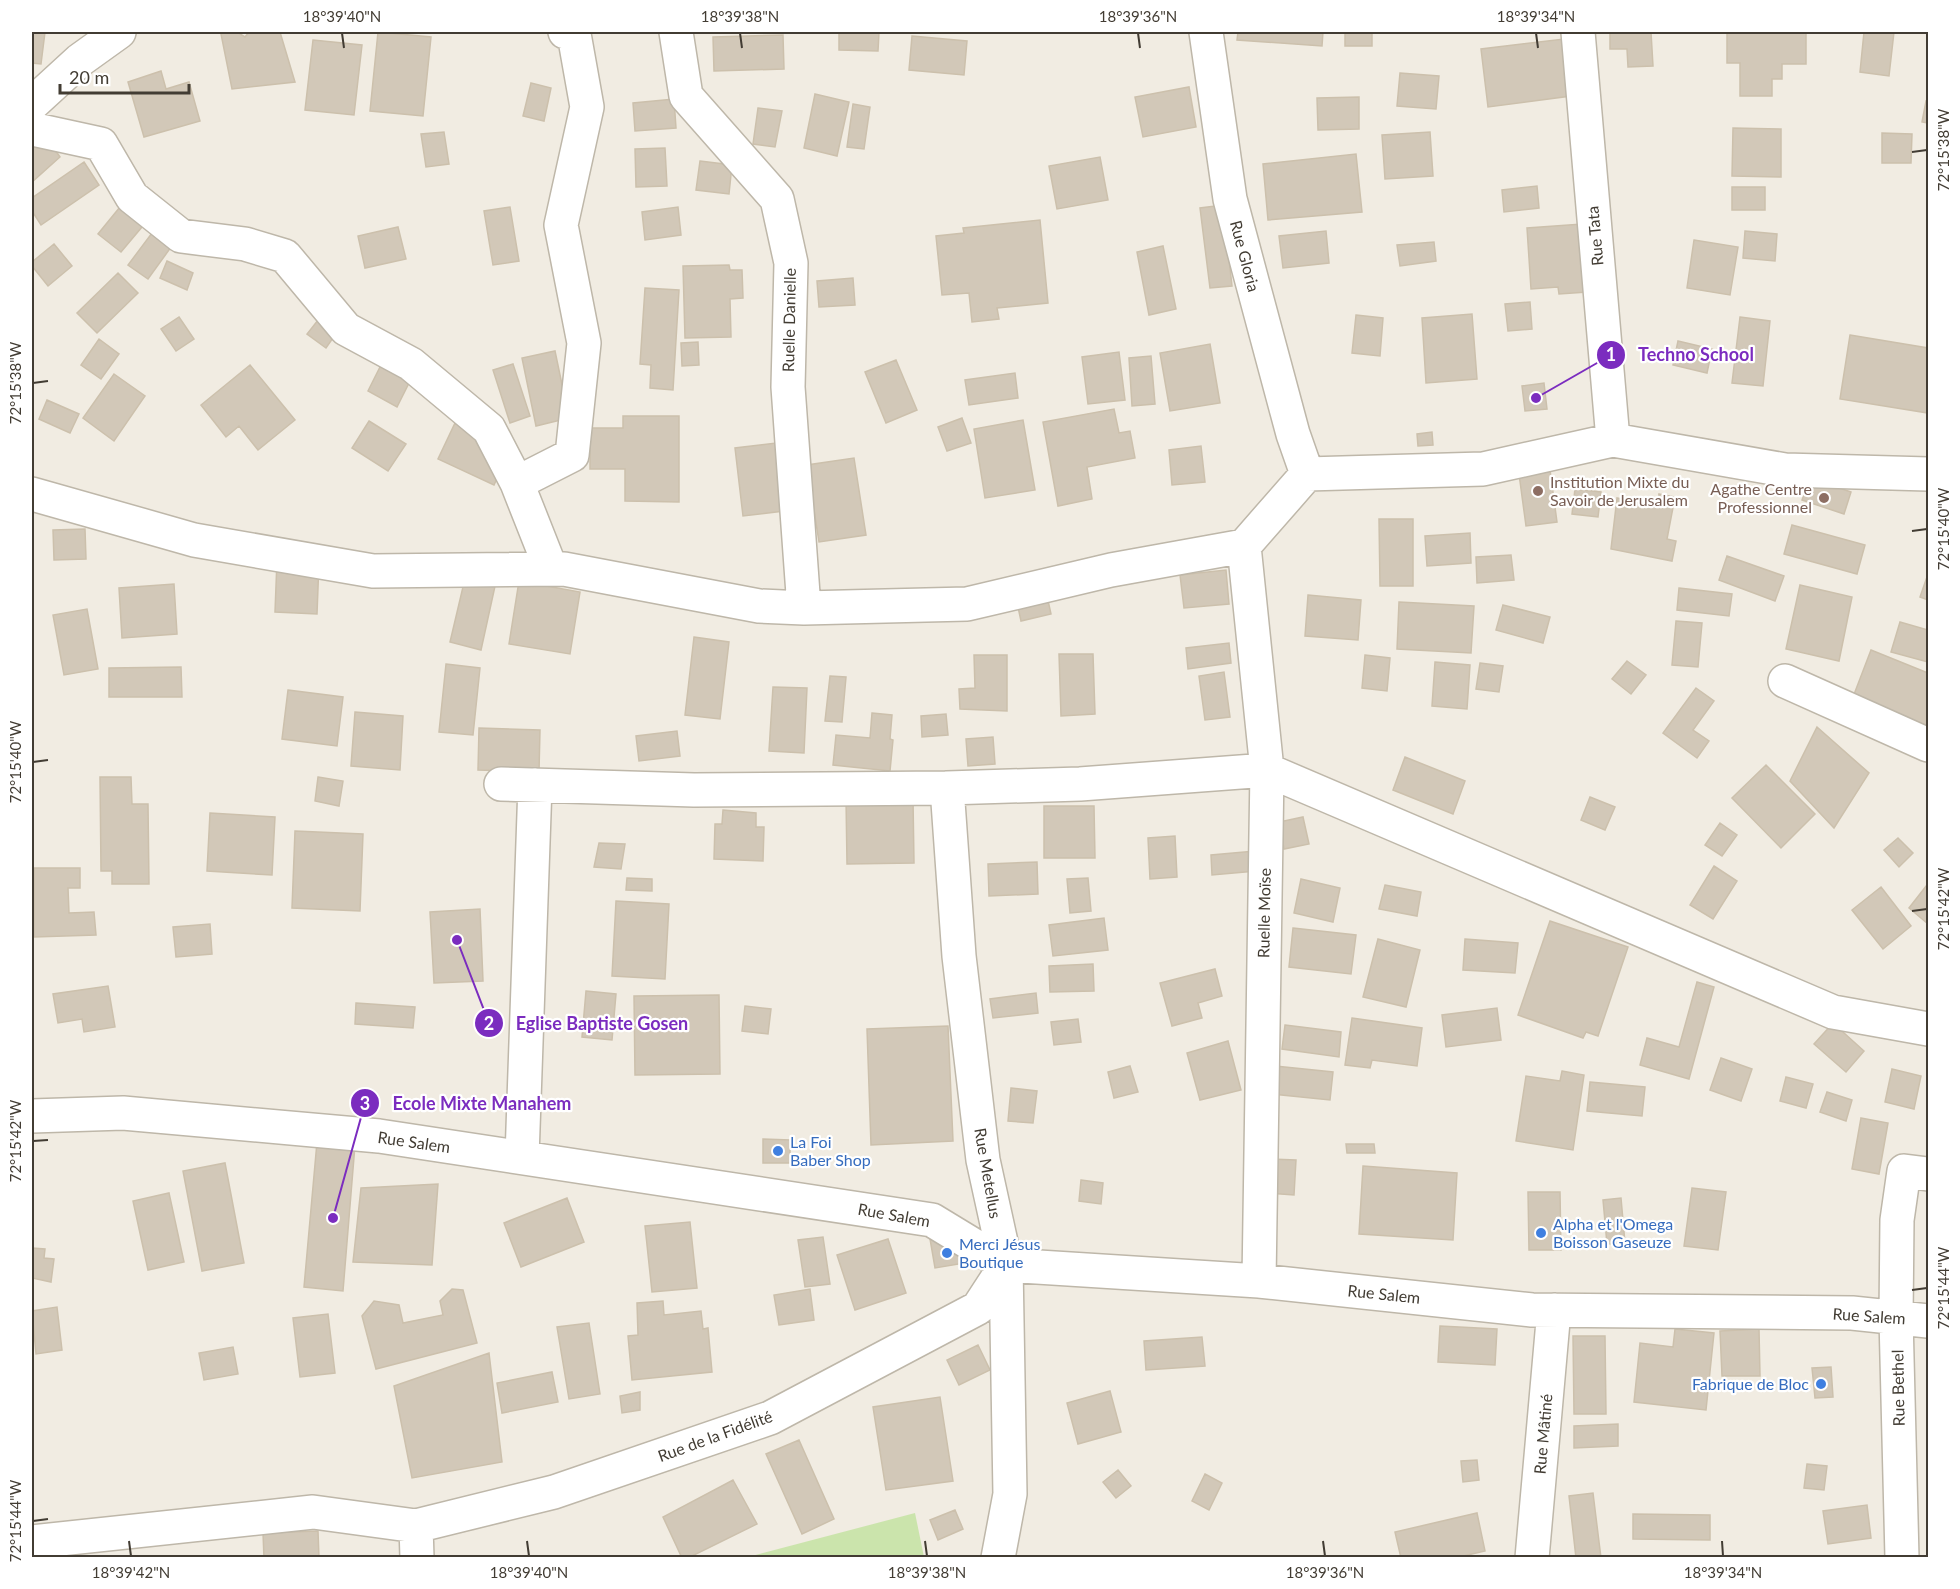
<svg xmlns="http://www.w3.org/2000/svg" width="1960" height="1589" font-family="Lato,sans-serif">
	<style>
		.green { fill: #cbe4ac }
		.building { fill: #d2c8b8; stroke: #ccc0ac; stroke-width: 1.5 }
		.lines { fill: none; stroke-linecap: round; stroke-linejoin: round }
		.minor-casing { stroke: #beb7a9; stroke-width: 36 }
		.minor { stroke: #fff; stroke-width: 33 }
		.ticks { fill: none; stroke: #423c33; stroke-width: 2 }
		.education-dot { fill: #8d6e63; stroke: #fff; stroke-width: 2 }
		.shop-dot { fill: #3f7fe0; stroke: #fff; stroke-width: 2 }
		.labels { text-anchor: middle; stroke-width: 4.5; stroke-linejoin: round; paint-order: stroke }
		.street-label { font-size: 16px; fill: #423c33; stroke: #fff }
		.education-label { font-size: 16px; fill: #785e54; stroke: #fff; text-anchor: start }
		.shop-label { font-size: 16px; fill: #366cbe; stroke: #fff; text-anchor: start }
		.leader { fill: none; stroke: #7b2cbf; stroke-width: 2 }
		.callout-dot { fill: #7b2cbf; stroke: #fff; stroke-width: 2 }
		.mark-label { font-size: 18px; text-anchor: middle; font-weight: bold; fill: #fff }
		.callout-label { font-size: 18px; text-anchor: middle; font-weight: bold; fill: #7b2cbf; stroke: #fff; stroke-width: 4.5; stroke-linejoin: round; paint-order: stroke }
		.neatline { fill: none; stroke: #423c33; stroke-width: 2 }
		.ticks-label { font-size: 15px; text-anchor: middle; fill: #423c33 }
	</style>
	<rect width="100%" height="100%" fill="#f1ece2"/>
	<!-- green -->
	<path class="green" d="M915,1513L924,1557H748Z"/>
	<!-- building -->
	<path class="building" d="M32,32H45L41,64L32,63Z
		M225,32H237L245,37L249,32H280L295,82L232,89L221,34Z
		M378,32L431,37L423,116L370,111Z
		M839,32H879L878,51L839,50Z
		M1238,32H1323L1322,46L1237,40Z
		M1345,32H1372V46H1345Z
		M1610,32H1651L1653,66L1628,67L1627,49H1610Z
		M1727,32H1806V64H1782V79H1772V96H1740V63H1727Z
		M1864,32H1894L1889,76L1860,72Z
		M783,35L784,69L714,71L713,37Z
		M912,36L967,41L964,75L909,70Z
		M1564,39L1571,96L1488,107L1481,49Z
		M313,40L362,45L354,115L305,110Z
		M161,71L166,89L189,82L200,121L144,137L128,82Z
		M1400,73L1439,76L1436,109L1397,106Z
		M531,83L551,88L544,121L523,116Z
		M1189,87L1196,127L1143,137L1135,97Z
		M815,94L849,102L837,156L804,148Z
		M1359,97V129L1318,130L1317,98Z
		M674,99L676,128L635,131L633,103Z
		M1926,101L1928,102V123L1922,122Z
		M853,104L870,107L864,149L847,147Z
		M758,108L782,111L775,147L753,144Z
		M1733,128L1781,129V177L1732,176Z
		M444,132L449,164L426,167L421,134Z
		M1430,132L1433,176L1385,179L1382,135Z
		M1882,133L1912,134L1911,163H1882Z
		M51,144L60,157L32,182V145Z
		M665,148L667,186L636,187L635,149Z
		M1356,154L1362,212L1268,220L1263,164Z
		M1100,157L1108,200L1057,209L1049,166Z
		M700,161L732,165L729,194L696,190Z
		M84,162L99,185L41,225L32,211V198Z
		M1537,186L1539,208L1504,212L1502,190Z
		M1732,187H1765V210H1732Z
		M124,202L147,221L121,252L98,234Z
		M1223,205L1232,286L1210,288L1200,208Z
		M510,207L519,261L493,265L484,211Z
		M678,207L681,235L645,240L642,212Z
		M1040,220L1048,303L997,308L999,319L972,322L969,293L942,295L936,236L964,233L963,228Z
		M1582,224L1587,292L1559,294L1558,287L1531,289L1527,228Z
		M398,227L406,259L365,268L358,236Z
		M155,229L174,243L148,279L128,265Z
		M1326,231L1329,263L1283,268L1279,236Z
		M1745,231L1777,234L1775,261L1743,258Z
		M1694,240L1738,247L1730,295L1687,288Z
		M1434,242L1436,261L1400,266L1397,245Z
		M54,244L72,266L48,286L32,266V262Z
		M1163,246L1176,309L1149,315L1137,252Z
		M167,261L193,273L187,290L160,278Z
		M729,265L730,270H742L743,298L730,299L731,337L685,338L683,266Z
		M118,273L138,293L97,333L77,313Z
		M853,278L855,305L819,307L817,281Z
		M645,288L679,290L673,390L650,388L651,365L640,364Z
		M1530,302L1532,329L1508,331L1505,304Z
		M1472,314L1477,379L1426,383L1422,318Z
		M322,315L340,328L326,348L307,334Z
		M1356,315L1383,318L1380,356L1352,353Z
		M179,317L194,339L176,351L161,329Z
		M1740,317L1770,321L1763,386L1732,383Z
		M1850,335L1928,348V413L1840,399Z
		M99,339L119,354L101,379L81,365Z
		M1678,341L1712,349L1707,373L1673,365Z
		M698,342L699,365L682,366L681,343Z
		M1210,344L1220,403L1170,411L1160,353Z
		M555,351L569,418L536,426L522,358Z
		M1119,352L1125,400L1088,404L1082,357Z
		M1151,356L1155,404L1132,406L1129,358Z
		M896,360L917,410L886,423L865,372Z
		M513,364L530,416L510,423L493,370Z
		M250,365L295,420L258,450L239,426L226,437L201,405Z
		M381,365L410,381L397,407L368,391Z
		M1015,373L1018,398L969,405L965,380Z
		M114,374L145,396L114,441L83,418Z
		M1544,383L1547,409L1525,411L1522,386Z
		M47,400L79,414L70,433L39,419Z
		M1114,409L1119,433L1130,431L1135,458L1087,467L1092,499L1058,506L1043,422Z
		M623,416H679V502L625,501V469H590V428H623Z
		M962,418L971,443L947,451L938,427Z
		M1023,420L1035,490L985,498L974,429Z
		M369,421L406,444L388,471L352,448Z
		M455,423L510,450L494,485L438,459Z
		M1432,432L1433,445L1418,446L1417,434Z
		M776,443L784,511L743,516L735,448Z
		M1201,446L1205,482L1172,485L1169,450Z
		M854,458L866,535L819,542L807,465Z
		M1550,470L1557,522L1526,526L1519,474Z
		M1810,478L1851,492L1844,514L1802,500Z
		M1575,489L1601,492L1598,517L1572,514Z
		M1659,494L1675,497L1667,539L1676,541L1672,561L1611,549L1617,498L1657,507Z
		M1379,519H1413V586H1380Z
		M1792,525L1865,545L1857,574L1784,554Z
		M85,529L86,559L54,560L53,530Z
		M1470,533L1471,563L1427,566L1425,536Z
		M1511,555L1514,580L1477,583L1476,557Z
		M1727,556L1784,576L1775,601L1719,580Z
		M277,560L319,562L317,614L275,612Z
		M467,570L497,577L481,650L450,642Z
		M1226,570L1229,604L1184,608L1180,575Z
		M1928,574V600L1920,597Z
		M519,581L580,592L570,654L509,644Z
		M174,584L177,634L122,638L119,588Z
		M1800,585L1852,597L1839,661L1786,649Z
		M1045,587L1051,614L1021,621L1015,593Z
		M1679,588L1732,594L1729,616L1677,610Z
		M1308,595L1361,600L1358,640L1305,636Z
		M1399,602L1474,606L1471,653L1397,649Z
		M1503,605L1550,617L1543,643L1496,630Z
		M87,609L98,669L64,675L53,615Z
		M1676,621L1702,623L1698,667L1672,665Z
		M1900,622L1928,630V662L1891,652Z
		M694,637L729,642L720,719L685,715Z
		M1229,643L1231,663L1188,669L1186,648Z
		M1871,650L1928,673V718L1926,726L1853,697Z
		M1059,654H1093L1095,714L1061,716Z
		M974,655H1007V711L960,709L959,689L975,688Z
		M1365,655L1390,658L1387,691L1362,688Z
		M1627,661L1646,675L1631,694L1612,679Z
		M1435,662L1470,665L1467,709L1432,706Z
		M1480,663L1503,666L1499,692L1476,689Z
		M446,664L480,668L473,735L439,732Z
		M181,667L182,697H109V668Z
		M1224,672L1230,717L1205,720L1199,676Z
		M830,676L846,677L842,722L825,721Z
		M773,687L807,688L804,753L769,751Z
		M1696,688L1714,701L1693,730L1709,741L1697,758L1663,733Z
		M288,690L343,697L337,746L282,739Z
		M355,712L403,716L400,770L351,766Z
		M872,713L892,715L890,739L893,740L890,771L833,765L836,735L870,738Z
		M946,714L948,735L922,737L921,716Z
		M1817,727L1869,773L1834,828L1790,781Z
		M479,728L540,730L539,772L478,770Z
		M677,731L680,756L639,761L636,736Z
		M993,737L995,764L968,766L966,739Z
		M1405,757L1465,781L1453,814L1393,790Z
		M1766,765L1815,814L1781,848L1732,798Z
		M100,777H131L132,804H148L149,884H112V871H101Z
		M318,777L343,781L339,806L315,801Z
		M1590,797L1615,807L1605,830L1581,820Z
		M913,798L914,863L847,864L846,799Z
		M1044,806H1094L1095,858H1044Z
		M723,810L756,813V827H764L763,861L714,859L715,824H722Z
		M210,813L275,817L272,875L207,871Z
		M1303,817L1309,844L1284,849L1279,822Z
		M1720,823L1737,835L1722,856L1705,845Z
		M295,831L363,834L360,911L292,908Z
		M1175,836L1177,877L1150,879L1148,838Z
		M1898,838L1913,853L1899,867L1884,850Z
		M599,843L625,844L621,869L594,867Z
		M1255,851L1256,871L1212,875L1211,855Z
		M1037,862L1038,894L989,896L988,864Z
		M1714,866L1737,881L1713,919L1690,905Z
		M34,868H80V888H68L69,913L94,912L96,935L34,937Z
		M627,878L652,879V891L626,890Z
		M1088,878L1091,911L1070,913L1067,879Z
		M1301,879L1340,888L1333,922L1294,913Z
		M1385,885L1421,892L1417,916L1379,909Z
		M1927,885L1928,886V924L1909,908Z
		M1881,887L1911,926L1883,949L1852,910Z
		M616,901L669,904L665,979L612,976Z
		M480,909L483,981L434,983L430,912Z
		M1104,918L1108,950L1053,956L1049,925Z
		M1550,921L1628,947L1598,1036L1586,1032L1583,1038L1518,1015Z
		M210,924L212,954L176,957L173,927Z
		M1293,928L1356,935L1351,974L1289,967Z
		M1378,939L1420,950L1406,1007L1363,997Z
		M1465,939L1518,943L1515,973L1463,970Z
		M1093,964L1094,991L1050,992L1049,966Z
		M1215,969L1222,996L1198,1003L1202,1018L1172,1026L1160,983Z
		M1697,982L1714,987L1689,1079L1640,1065L1647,1038L1679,1047Z
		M108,986L115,1027L84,1032L82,1019L58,1023L53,994Z
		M586,991L616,994L612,1040L582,1037Z
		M1036,993L1038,1013L993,1018L990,999Z
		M719,995L720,1074L635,1075L634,996Z
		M356,1003L415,1007L413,1028L355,1024Z
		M745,1006L771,1009L768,1034L742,1031Z
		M1497,1008L1501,1040L1446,1047L1442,1015Z
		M1352,1018L1422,1028L1417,1066L1372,1060L1370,1068L1345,1065Z
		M1078,1019L1081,1042L1054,1045L1051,1022Z
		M1833,1023L1864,1051L1846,1072L1814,1044Z
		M1285,1025L1341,1032L1339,1057L1282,1049Z
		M948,1026L953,1141L871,1145L867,1029Z
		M1228,1041L1241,1090L1200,1100L1187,1053Z
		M1721,1058L1752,1069L1741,1101L1710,1090Z
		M1130,1066L1138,1092L1114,1098L1108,1072Z
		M1275,1066L1333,1072L1330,1100L1272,1094Z
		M1892,1069L1921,1076L1914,1109L1885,1102Z
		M1562,1071L1584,1075L1573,1150L1516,1141L1526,1076L1560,1081Z
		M1786,1077L1813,1084L1806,1108L1780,1101Z
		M1590,1082L1645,1087L1642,1116L1587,1111Z
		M1011,1088L1037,1091L1033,1123L1008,1121Z
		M1827,1092L1852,1100L1846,1121L1820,1112Z
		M1861,1118L1888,1123L1879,1174L1852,1169Z
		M763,1139L790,1140V1163H763Z
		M317,1142L355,1145L343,1291L304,1287Z
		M1346,1144H1374L1375,1153H1347Z
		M1269,1159L1296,1160L1294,1195L1267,1193Z
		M225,1163L244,1263L202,1271L183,1171Z
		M1363,1166L1457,1173L1453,1240L1359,1234Z
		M1081,1180L1103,1183L1101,1204L1079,1201Z
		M438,1184L432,1265L353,1262L361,1188Z
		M1692,1188L1726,1192L1718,1250L1684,1246Z
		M1528,1192H1560L1561,1250H1529Z
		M169,1193L184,1262L148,1270L133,1201Z
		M567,1198L584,1242L521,1267L504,1223Z
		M1621,1198L1625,1243L1607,1244L1603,1200Z
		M690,1222L697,1288L652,1292L645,1226Z
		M958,1228L965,1263L935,1268L929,1233Z
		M823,1237L830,1284L805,1287L798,1240Z
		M888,1239L906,1293L855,1310L837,1255Z
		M32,1248L45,1249L44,1258L54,1259L51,1282L32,1278Z
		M452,1289L463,1290L477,1343L376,1369L362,1316L374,1301L399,1305L403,1323L443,1315L440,1301Z
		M810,1289L814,1320L779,1325L774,1295Z
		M663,1301L664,1315L701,1311L703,1329L708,1328L712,1372L632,1380L628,1336L638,1335L637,1303Z
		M57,1307L62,1350L36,1354L32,1311Z
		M328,1314L335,1373L300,1377L293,1318Z
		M589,1323L600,1394L569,1399L557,1327Z
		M1440,1326L1497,1329L1495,1365L1438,1362Z
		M1675,1329L1714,1333L1706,1410L1634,1402L1640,1343L1673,1347Z
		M1759,1329L1760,1376H1722L1720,1331Z
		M1573,1336H1605L1606,1414H1574Z
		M1202,1337L1205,1366L1146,1370L1144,1341Z
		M978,1345L990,1370L959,1385L947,1360Z
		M233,1347L238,1374L204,1380L199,1353Z
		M489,1353L502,1462L412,1478L394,1386Z
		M1831,1367L1833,1397L1815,1398L1812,1368Z
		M552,1372L558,1402L502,1413L497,1383Z
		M1110,1391L1121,1432L1078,1444L1067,1403Z
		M640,1392V1410L622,1413L620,1396Z
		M940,1397L953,1481L886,1490L873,1407Z
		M1618,1424V1446L1574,1448V1426Z
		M799,1440L834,1519L802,1534L766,1454Z
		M1477,1460L1479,1480L1463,1482L1461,1461Z
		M1807,1464L1827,1466L1824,1490L1804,1488Z
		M1118,1470L1131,1486L1116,1498L1103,1482Z
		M1205,1474L1222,1483L1209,1510L1192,1501Z
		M733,1480L757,1524L688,1558H682L663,1517Z
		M1593,1493L1601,1558H1576L1569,1496Z
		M1867,1505L1871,1538L1828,1544L1823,1511Z
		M955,1510L963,1529L938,1540L930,1520Z
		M1477,1513L1485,1551L1455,1558H1401L1395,1532Z
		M1633,1514L1710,1515V1540L1633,1539Z
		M318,1531L319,1558H264L263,1533Z"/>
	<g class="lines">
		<!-- minor casing -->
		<g class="minor-casing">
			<path id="minor" d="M676,32L686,96L777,199L791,263L788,387L804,608
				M1206,32L1230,199L1293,434L1307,474
				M1578,32L1613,440
				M32,104L80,60L119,32
				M32,129L101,144L132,197L181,236L245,244L285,256L346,329L411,364L489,429L517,483L551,569
				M517,483L572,455L584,343L561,225L587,107L574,34L565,32
				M32,494L194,540L373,571L564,569L759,606L804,608L967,604L1111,570L1244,546L1307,474L1483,469L1613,440L1785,470L1928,474
				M1244,546L1267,770L1259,1281
				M1785,681L1928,745
				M501,784L694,790L947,788L1080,784L1267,770L1833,1012L1928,1029
				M947,788L959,956L983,1160L1006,1265L1010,1494L998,1558
				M32,1116L123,1113L379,1136L932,1220L1006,1265L1259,1281L1532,1310L1852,1313L1928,1321
				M522,1157L535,785
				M32,1542L313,1512L416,1526
				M417,1558L416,1526L554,1492L770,1418L978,1308L1006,1265
				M1532,1558L1554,1310
				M1902,1558L1896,1318L1897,1220L1904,1171L1928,1174"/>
		</g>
		<!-- minor -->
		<use href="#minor" class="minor"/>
	</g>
	<!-- ticks -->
	<path class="ticks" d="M342,33L344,48M740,33L742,48M1138,33L1140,48M1536,33L1538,48M1912,152L1927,150M33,383L48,381M1912,531L1927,529M33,762L48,760M1912,911L1927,909M33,1141L48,1140M1912,1290L1927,1288M33,1521L48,1519M129,1541L131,1556M527,1541L529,1556M925,1541L927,1556M1323,1541L1325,1556M1722,1541L1723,1556"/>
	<!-- markers -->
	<g class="education-dot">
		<circle cx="1538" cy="491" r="6"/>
		<circle cx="1824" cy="498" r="6"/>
	</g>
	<g class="shop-dot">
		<circle cx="778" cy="1151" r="6"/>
		<circle cx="1541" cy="1233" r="6"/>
		<circle cx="947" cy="1253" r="6"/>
		<circle cx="1821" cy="1384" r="6"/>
	</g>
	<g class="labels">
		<!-- street labels -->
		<g class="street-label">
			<text transform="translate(1595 236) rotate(-95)" y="6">Rue Tata</text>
			<text transform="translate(1245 256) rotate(75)" y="6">Rue Gloria</text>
			<text transform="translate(789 320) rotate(-89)" y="6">Ruelle Danielle</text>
			<text transform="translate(1264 913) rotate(-89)" y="6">Ruelle Moïse</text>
			<text transform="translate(414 1142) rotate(8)" y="6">Rue Salem</text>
			<text transform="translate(988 1173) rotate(80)" y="6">Rue Metellus</text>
			<text transform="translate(894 1215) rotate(10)" y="6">Rue Salem</text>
			<text transform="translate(1384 1294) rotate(6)" y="6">Rue Salem</text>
			<text transform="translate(1869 1316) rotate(4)" y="6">Rue Salem</text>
			<text transform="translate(1898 1388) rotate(-91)" y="6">Rue Bethel</text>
			<text transform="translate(1543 1434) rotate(-85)" y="6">Rue Mâtiné</text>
			<text transform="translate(715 1436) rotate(-20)" y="6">Rue de la Fidélité</text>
		</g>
		<!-- education labels -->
		<g class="education-label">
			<text x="1550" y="488">Institution Mixte du<tspan x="1550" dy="18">Savoir de Jerusalem</tspan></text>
			<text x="1812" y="495" text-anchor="end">Agathe Centre<tspan x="1812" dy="18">Professionnel</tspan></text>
		</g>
		<!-- shop labels -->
		<g class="shop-label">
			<text x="790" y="1148">La Foi<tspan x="790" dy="18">Baber Shop</tspan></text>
			<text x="1553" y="1230">Alpha et l'Omega<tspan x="1553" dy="18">Boisson Gaseuze</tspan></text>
			<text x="959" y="1250">Merci Jésus<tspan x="959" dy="18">Boutique</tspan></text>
			<text x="1809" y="1390" text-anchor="end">Fabrique de Bloc</text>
		</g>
	</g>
	<!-- callouts -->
	<path class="leader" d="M1536 398L1611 355M457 940L489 1023M333 1218L365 1103"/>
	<g class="callout-dot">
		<circle cx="1536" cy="398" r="6"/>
		<circle cx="457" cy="940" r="6"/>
		<circle cx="333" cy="1218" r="6"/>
		<circle cx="1611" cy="355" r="15"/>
		<circle cx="489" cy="1023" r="15"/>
		<circle cx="365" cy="1103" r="15"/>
	</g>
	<g class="mark-label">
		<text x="1611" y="361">1</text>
		<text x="489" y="1030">2</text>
		<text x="365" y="1110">3</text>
	</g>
	<g class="callout-label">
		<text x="1696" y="361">Techno School</text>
		<text x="602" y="1030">Eglise Baptiste Gosen</text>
		<text x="482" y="1110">Ecole Mixte Manahem</text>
	</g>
	<!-- border -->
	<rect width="1960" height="1589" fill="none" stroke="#ffffff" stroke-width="66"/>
	<!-- scale -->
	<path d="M60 84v9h129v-9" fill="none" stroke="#423c33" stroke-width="3"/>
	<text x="69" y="84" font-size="18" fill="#423c33" stroke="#ffffff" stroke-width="4.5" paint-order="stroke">20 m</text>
	<rect x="33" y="33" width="1894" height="1523" class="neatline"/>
	<g class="ticks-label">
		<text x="342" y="22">18°39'40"N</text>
		<text x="740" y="22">18°39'38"N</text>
		<text x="1138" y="22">18°39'36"N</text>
		<text x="1536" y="22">18°39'34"N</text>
		<text transform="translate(1944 150) rotate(-90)" y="5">72°15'38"W</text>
		<text transform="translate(16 383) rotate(-90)" y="5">72°15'38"W</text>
		<text transform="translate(1944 529) rotate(-90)" y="5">72°15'40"W</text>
		<text transform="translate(16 762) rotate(-90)" y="5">72°15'40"W</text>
		<text transform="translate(1944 909) rotate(-90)" y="5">72°15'42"W</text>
		<text transform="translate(16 1141) rotate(-90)" y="5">72°15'42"W</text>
		<text transform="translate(1944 1288) rotate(-90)" y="5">72°15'44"W</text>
		<text transform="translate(16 1521) rotate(-90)" y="5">72°15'44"W</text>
		<text x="131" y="1578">18°39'42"N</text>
		<text x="529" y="1578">18°39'40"N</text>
		<text x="927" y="1578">18°39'38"N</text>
		<text x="1325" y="1578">18°39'36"N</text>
		<text x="1723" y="1578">18°39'34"N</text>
	</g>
</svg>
